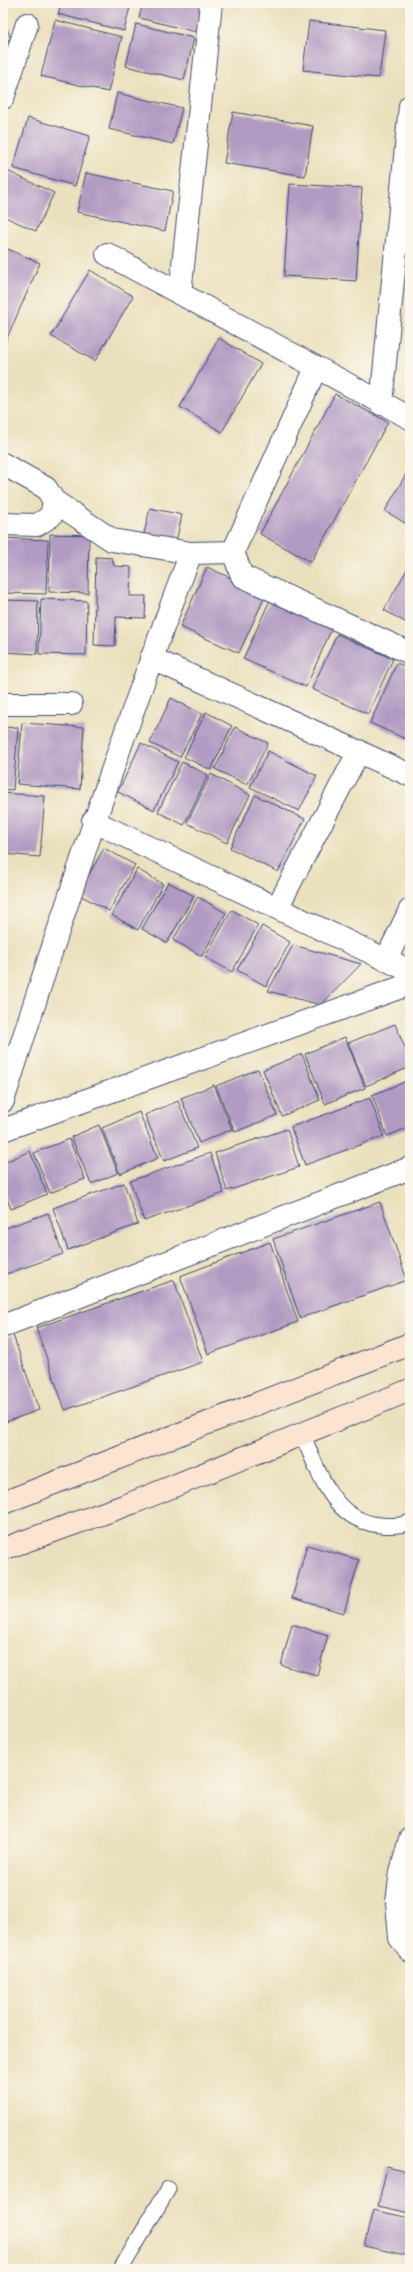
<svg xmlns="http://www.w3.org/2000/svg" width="413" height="2272" font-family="'Libre Bodoni',serif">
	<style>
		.building { fill: #b29bc3 }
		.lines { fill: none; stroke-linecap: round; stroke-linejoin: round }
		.lane-casing { stroke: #3a4a6c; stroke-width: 17 }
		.street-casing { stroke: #3a4a6c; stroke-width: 24 }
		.secondary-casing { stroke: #3a4a6c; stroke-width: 24 }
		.lane { stroke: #fff; stroke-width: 15 }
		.street { stroke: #fff; stroke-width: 22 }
		.secondary { stroke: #fde4d1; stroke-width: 22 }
	</style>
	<rect width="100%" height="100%" fill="#fbf7ec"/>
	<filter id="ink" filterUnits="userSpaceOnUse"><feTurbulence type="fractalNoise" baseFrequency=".025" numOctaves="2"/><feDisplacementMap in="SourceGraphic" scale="8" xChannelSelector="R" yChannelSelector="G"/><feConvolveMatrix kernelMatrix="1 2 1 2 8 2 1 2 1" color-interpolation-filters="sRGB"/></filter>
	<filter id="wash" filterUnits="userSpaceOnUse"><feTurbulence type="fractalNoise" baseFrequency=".012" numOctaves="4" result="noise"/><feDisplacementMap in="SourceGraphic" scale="16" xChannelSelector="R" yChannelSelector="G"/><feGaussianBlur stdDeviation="0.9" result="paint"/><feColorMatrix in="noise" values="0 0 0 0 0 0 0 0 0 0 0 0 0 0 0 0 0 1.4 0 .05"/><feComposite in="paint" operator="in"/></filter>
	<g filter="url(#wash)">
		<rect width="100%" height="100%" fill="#ebe0bd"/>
		<g id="blocks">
			<!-- building -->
			<path class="building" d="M61,3H131L124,31L58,14Z
				M143,3H207L200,33L139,18Z
				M3,18L11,39L3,42Z
				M55,20L122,37L108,92L41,76Z
				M309,21L385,30L379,78L303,70Z
				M136,24L194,38L184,80L126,66Z
				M117,93L182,108L173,144L109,129Z
				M233,112L313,126L305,176L224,163Z
				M28,118L90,136L75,186L13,168Z
				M3,169L54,193L36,231L3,216Z
				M86,173L173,191L165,231L77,212Z
				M290,184L362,188L356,281L284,276Z
				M3,247L40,263L3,347Z
				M90,270L133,296L95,361L51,336Z
				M219,338L261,364L222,432L180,407Z
				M335,394L388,422L311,562L260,534Z
				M410,467V526L385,511Z
				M150,508L182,515L175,546L143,538Z
				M50,534L89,535L88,593L49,592Z
				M3,538L48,540L46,594L3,593Z
				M96,557L112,558L114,566L131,567L130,596H146L145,618L116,617L115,646L94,645Z
				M410,564V625L384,610Z
				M207,567L266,594L239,653L180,627Z
				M41,599L87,601L86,655L39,654Z
				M3,600L38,601L37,654L3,652Z
				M270,600L332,628L306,687L243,659Z
				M337,634L393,659L368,714L312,689Z
				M397,663L410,669V741L370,723Z
				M171,698L202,714L180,757L150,743Z
				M206,712L232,726L211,770L184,757Z
				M22,723L84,727L80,789L17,784Z
				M3,727L18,728L13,790L3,789Z
				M235,727L268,743L247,785L215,769Z
				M141,743L178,762L154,810L118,792Z
				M268,751L317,776L299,811L250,787Z
				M182,762L208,775L184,825L158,812Z
				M211,774L250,795L227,843L187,823Z
				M3,793L45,796L40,857L3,854Z
				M255,795L305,819L278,872L230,848Z
				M104,848L135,865L109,911L78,894Z
				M137,869L163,884L138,930L112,915Z
				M168,882L194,896L167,943L142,929Z
				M198,897L226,913L202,956L173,940Z
				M232,910L258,925L232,972L205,957Z
				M262,926L290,942L266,986L237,970Z
				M293,945L361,964L321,1005L268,991Z
				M395,1024L410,1060V1067L366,1086L348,1043Z
				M345,1037L365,1088L325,1104L305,1054Z
				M302,1054L320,1100L282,1116L263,1070Z
				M258,1069L277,1115L235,1132L216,1086Z
				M407,1081L410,1090V1127L387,1136L372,1095Z
				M214,1085L232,1129L199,1143L181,1098Z
				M370,1098L384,1136L305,1165L291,1127Z
				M178,1101L197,1148L164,1161L145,1115Z
				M139,1112L158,1158L120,1174L102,1128Z
				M99,1125L118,1173L91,1184L71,1137Z
				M287,1129L299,1167L227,1191L215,1153Z
				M69,1139L85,1179L50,1193L34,1153Z
				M30,1151L47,1194L11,1209L3,1189V1163Z
				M210,1153L224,1193L144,1221L130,1181Z
				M124,1183L138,1224L68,1250L53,1208Z
				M380,1202L407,1280L300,1318L273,1239Z
				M48,1213L63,1254L3,1275V1229Z
				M270,1242L298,1322L208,1354L180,1276Z
				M174,1280L203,1362L65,1410L36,1328Z
				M13,1335L39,1410L3,1423V1338Z
				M307,1545L359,1560L344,1613L292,1598Z
				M292,1624L328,1635L317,1675L281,1665Z
				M387,2167L410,2173V2213L378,2206Z
				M373,2210L410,2218V2256L364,2246Z"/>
		</g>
	</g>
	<g filter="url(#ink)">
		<use href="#blocks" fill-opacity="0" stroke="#3a4a6c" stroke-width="1"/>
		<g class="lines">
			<!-- lane casing -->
			<g class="lane-casing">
				<path id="lane" d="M302,1434C319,1471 332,1521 380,1525C389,1526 401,1526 410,1522
					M121,2269L168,2189"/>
			</g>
			<!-- street casing -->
			<g class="street-casing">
				<path id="street" d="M3,98L27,24
					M107,254L410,418
					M180,294L211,3
					M381,404L410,106
					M3,464L46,488L54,501L51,516L37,525L3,524
					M54,501L112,540L191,553
					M233,552L242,576L410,653
					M151,658L410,775
					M3,704H71
					M93,821L410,971
					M277,908L359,751
					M386,960L410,910
					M3,1101C62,917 122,733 191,553L233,552L316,368
					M3,1130L410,984
					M3,1326L410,1168
					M410,1839L401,1872L397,1902L400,1938L410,1951"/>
			</g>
			<!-- secondary casing -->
			<g class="secondary-casing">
				<path id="secondary" d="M3,1503L410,1344
					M3,1549L132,1503L410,1390"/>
			</g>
			<!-- lane -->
			<use href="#lane" class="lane"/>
			<!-- street -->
			<use href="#street" class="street"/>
			<!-- secondary -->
			<use href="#secondary" class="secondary"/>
		</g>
	</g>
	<!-- margin -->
	<rect width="413" height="2272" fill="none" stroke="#fbf7ec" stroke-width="16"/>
</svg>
